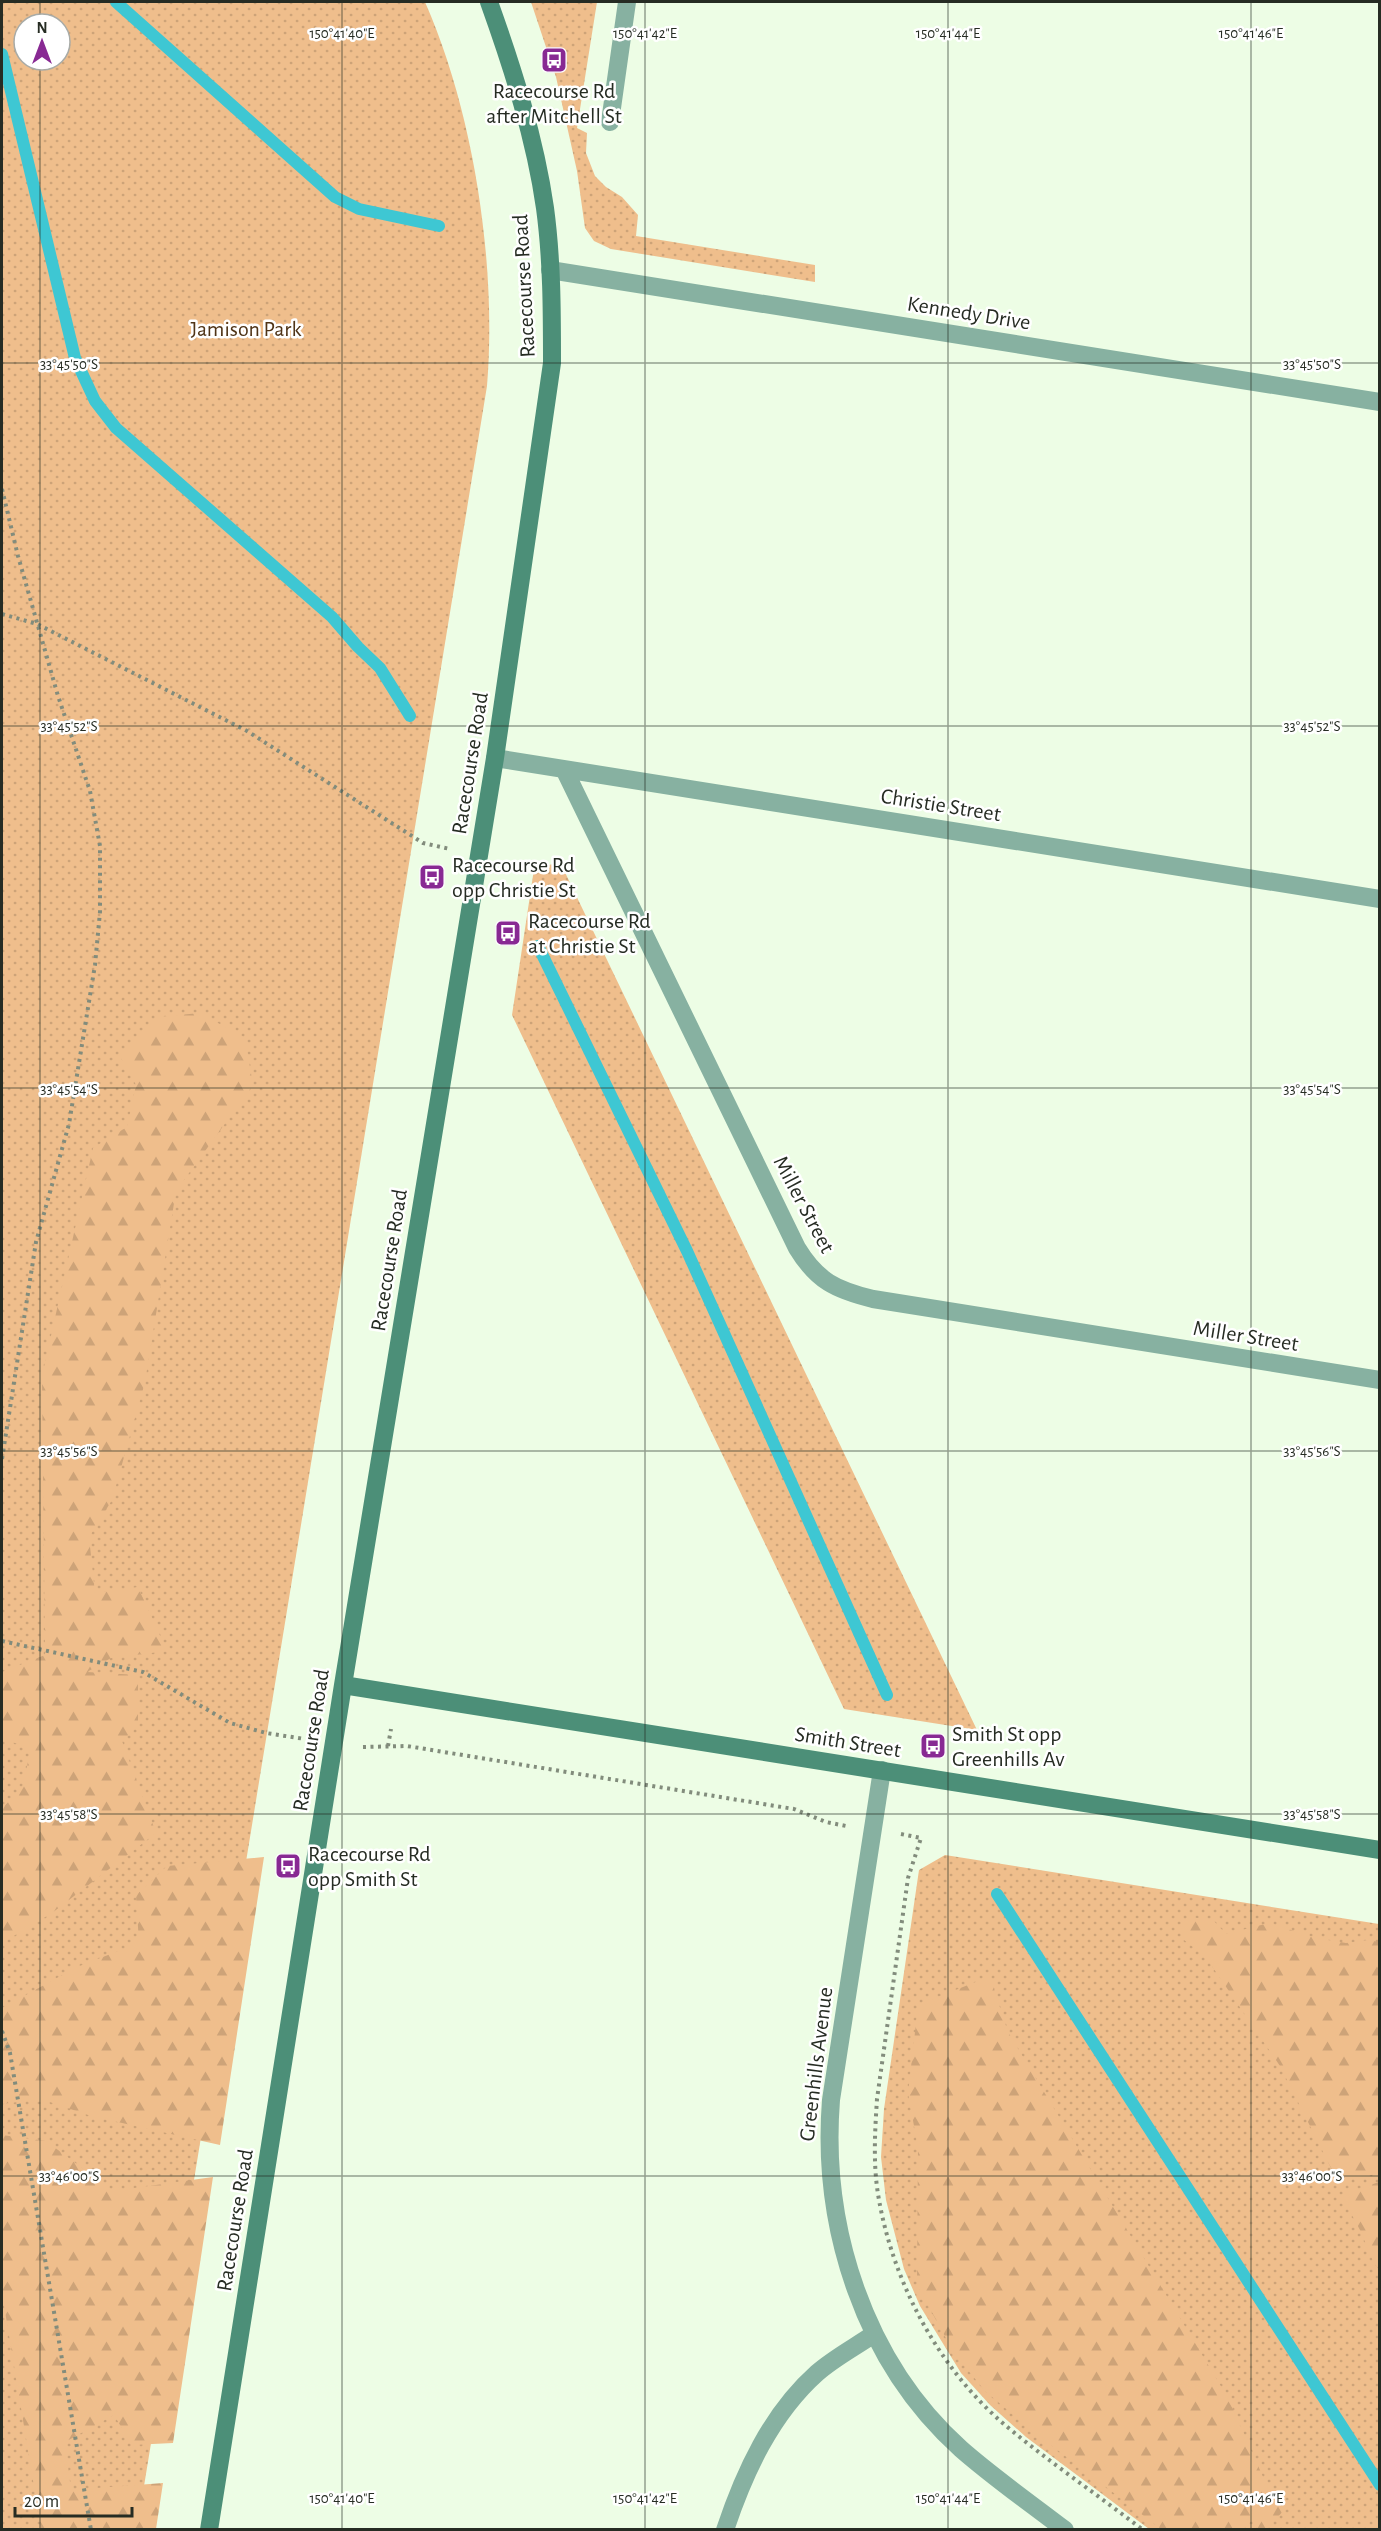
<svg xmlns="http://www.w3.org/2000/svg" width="1381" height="2531" font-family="'Alegreya Sans',sans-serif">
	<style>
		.grass { fill: url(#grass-dots); fill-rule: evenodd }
		.forest { fill: url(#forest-firs) }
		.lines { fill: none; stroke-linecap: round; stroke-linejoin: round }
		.stream { stroke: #3ec7d3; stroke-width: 12 }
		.path { stroke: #828c7c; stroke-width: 4; stroke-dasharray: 3 4.5; stroke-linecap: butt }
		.street { stroke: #87b1a1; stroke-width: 18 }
		.secondary { stroke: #4c8f78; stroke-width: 18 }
		.ticks { fill: none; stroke: #262c23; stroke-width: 1.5; stroke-opacity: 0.45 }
		.labels { text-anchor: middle; stroke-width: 5; stroke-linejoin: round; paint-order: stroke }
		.poi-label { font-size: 22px; fill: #262c23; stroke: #fff; text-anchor: start }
		.street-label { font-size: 22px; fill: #262c23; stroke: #fff }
		.park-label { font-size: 22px; fill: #4f3417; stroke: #fff }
		.ticks-label { font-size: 15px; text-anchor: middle; fill: #262c23; stroke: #fff; stroke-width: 5; stroke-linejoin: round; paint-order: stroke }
	</style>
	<defs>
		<pattern id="grass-dots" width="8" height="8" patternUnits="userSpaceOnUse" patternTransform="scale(1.5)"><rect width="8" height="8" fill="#efbe8c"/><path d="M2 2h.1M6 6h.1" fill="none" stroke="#cda378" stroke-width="1.8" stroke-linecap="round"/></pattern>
		<pattern id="forest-firs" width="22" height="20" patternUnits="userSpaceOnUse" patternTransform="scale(1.5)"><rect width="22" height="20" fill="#efbe8c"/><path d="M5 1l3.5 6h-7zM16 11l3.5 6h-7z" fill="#cda378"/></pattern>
	</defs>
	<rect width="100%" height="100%" fill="#edfde5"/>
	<!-- grass -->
	<path class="grass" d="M2,2H425C474,113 497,265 487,386L137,2529L2,2530ZM24,24H60V60H24Z
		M531,2H597L577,128L587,133L586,153L595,176L606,187L622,197L638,215L636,236L815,265V282L611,249L594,241L585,228L577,171L556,77Z
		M560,862L977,1730L844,1709L512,1015L534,869Z
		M945,1855L1379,1924V2529H1149L1026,2437L990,2405L961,2373L920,2306L904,2269L886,2200L881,2157L884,2109L919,1870Z"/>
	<!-- forest -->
	<path class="forest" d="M200,1013L245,1038L253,1085L176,1191L145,1382L112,1500L89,1537L95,1593L138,1587L167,1651L111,1658L87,1672L138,1675V1726L122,1741L156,1833L52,1913L2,1943V1808L22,1789L31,1748L2,1739V1672L45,1655L42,1376L93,1148L127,1127L136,1085L121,1058L158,1017Z
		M264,1857L220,2145L91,2116L41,2099L2,2104V2008L77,1967L139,1943L136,1895L167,1866Z
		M1189,1917L1213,1920L1226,1934L1269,1923L1316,1938L1346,1943L1368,1940L1379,1942V2173L1360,2178H1336L1280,2066L1205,1956L1184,1940L1178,1926Z
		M983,1979L992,1983L1008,2032L1228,2398L1263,2477L1284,2510L1267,2529H1259L1252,2520L1243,2529H1161L1031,2430L985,2391L954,2353L917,2285L918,2148L908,2093L917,2015L923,2003Z
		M2,2135L46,2141L113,2191L213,2177L173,2443L132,2445L114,2415L65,2442L71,2490L163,2483L156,2529H41L2,2293Z
		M1379,2182H1380L1379,2270L1373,2261L1360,2230L1341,2195Z"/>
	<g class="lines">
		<!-- stream -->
		<path class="stream" d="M116,2L335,197L359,209L439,226
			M2,54L75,358L95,401L116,428L332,617L358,647L380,668L410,716
			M538,946L687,1251L887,1695
			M997,1894L1380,2485"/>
		<!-- path -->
		<path class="path" d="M2,489L18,556L58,696L90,791L100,846V912L95,965L69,1124L36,1242L2,1459
			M2,614L37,624L247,731L423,843L450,849
			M2,1641L143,1672L230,1723L266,1733L305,1739
			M388,1746L391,1729
			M363,1747L407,1746L794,1809L826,1822L846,1826
			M901,1834L921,1838L908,1878L877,2099C875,2130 873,2163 878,2194C892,2281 938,2368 1005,2425C1049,2462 1098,2495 1143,2530
			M2,2031L10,2053L91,2530"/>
		<!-- street -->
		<path class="street" d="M610,122L627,2
			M550,270L1380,402
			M495,758L1380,899
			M564,769L797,1248C817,1281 836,1290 873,1299L1380,1380
			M882,1770L831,2100C821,2227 864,2362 961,2449C994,2478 1030,2503 1065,2530
			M725,2530C744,2473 771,2414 817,2373C834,2358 855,2347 874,2334"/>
		<!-- secondary -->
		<path class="secondary" d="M343,1685L1380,1850
			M209,2530L343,1685L495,758L552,363C552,312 552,260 545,208C535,138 513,69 489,2"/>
	</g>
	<!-- ticks -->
	<path class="ticks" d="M40,2V24M342,2V2530M645,2V2530M948,2V2530M1251,2V2530M40,60V2530M2,363H1380M2,726H1380M2,1088H1380M2,1451H1380M2,1814H1380M2,2176H1380"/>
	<!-- icons -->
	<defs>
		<g id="bus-square" transform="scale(1.35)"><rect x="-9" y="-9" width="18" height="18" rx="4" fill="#882993" stroke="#fff"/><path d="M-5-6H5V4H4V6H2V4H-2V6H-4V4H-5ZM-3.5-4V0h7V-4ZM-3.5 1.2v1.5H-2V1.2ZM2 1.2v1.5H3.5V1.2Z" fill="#fff"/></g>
	</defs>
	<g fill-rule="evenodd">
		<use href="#bus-square" x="554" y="60"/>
		<use href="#bus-square" x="432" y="877"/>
		<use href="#bus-square" x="508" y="933"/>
		<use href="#bus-square" x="933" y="1746"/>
		<use href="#bus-square" x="288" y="1866"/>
	</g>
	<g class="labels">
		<!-- poi labels -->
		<g class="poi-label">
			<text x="554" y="98" text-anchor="middle">Racecourse Rd<tspan x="554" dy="25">after Mitchell St</tspan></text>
			<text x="452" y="872">Racecourse Rd<tspan x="452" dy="25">opp Christie St</tspan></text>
			<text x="528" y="928">Racecourse Rd<tspan x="528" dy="25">at Christie St</tspan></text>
			<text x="952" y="1741">Smith St opp<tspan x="952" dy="25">Greenhills Av</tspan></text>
			<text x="308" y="1861">Racecourse Rd<tspan x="308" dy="25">opp Smith St</tspan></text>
		</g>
		<!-- street labels -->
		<g class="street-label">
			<text transform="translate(523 286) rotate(-93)" y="8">Racecourse Road</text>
			<text transform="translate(969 312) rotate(9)" y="8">Kennedy Drive</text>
			<text transform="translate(469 763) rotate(-81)" y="8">Racecourse Road</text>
			<text transform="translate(941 804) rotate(9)" y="8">Christie Street</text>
			<text transform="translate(805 1204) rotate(62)" y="8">Miller Street</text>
			<text transform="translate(388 1260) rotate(-81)" y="8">Racecourse Road</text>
			<text transform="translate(1246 1335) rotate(9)" y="8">Miller Street</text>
			<text transform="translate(310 1740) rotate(-81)" y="8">Racecourse Road</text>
			<text transform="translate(848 1741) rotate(9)" y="8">Smith Street</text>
			<text transform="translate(815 2064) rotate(-83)" y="8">Greenhills Avenue</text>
			<text transform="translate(234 2220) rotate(-81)" y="8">Racecourse Road</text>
		</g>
		<!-- park labels -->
		<g class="park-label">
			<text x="246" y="336">Jamison Park</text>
		</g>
	</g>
	<g class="ticks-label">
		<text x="342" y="38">150°41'40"E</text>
		<text x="645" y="38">150°41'42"E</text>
		<text x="948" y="38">150°41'44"E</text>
		<text x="1251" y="38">150°41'46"E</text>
		<text x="69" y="369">33°45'50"S</text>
		<text x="1312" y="369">33°45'50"S</text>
		<text x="69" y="731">33°45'52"S</text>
		<text x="1312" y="731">33°45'52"S</text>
		<text x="69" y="1094">33°45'54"S</text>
		<text x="1312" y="1094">33°45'54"S</text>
		<text x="69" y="1456">33°45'56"S</text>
		<text x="1312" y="1456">33°45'56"S</text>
		<text x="69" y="1819">33°45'58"S</text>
		<text x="1312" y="1819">33°45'58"S</text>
		<text x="69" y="2181">33°46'00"S</text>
		<text x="1312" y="2181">33°46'00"S</text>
		<text x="342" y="2503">150°41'40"E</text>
		<text x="645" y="2503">150°41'42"E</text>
		<text x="948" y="2503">150°41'44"E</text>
		<text x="1251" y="2503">150°41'46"E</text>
	</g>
	<!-- border -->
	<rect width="1381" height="2531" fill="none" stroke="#262c23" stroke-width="6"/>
	<!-- north arrow -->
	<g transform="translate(42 42)"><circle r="28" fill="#ffffff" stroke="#a8aba7" stroke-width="1.5"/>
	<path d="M0-4.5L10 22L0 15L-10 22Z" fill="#882993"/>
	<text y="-9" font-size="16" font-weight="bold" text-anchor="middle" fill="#262c23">N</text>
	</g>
	<!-- scale -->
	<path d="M15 2507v9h117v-9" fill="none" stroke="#262c23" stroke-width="3"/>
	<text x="24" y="2507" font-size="18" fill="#262c23" stroke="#ffffff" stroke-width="4.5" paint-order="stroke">20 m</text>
</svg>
